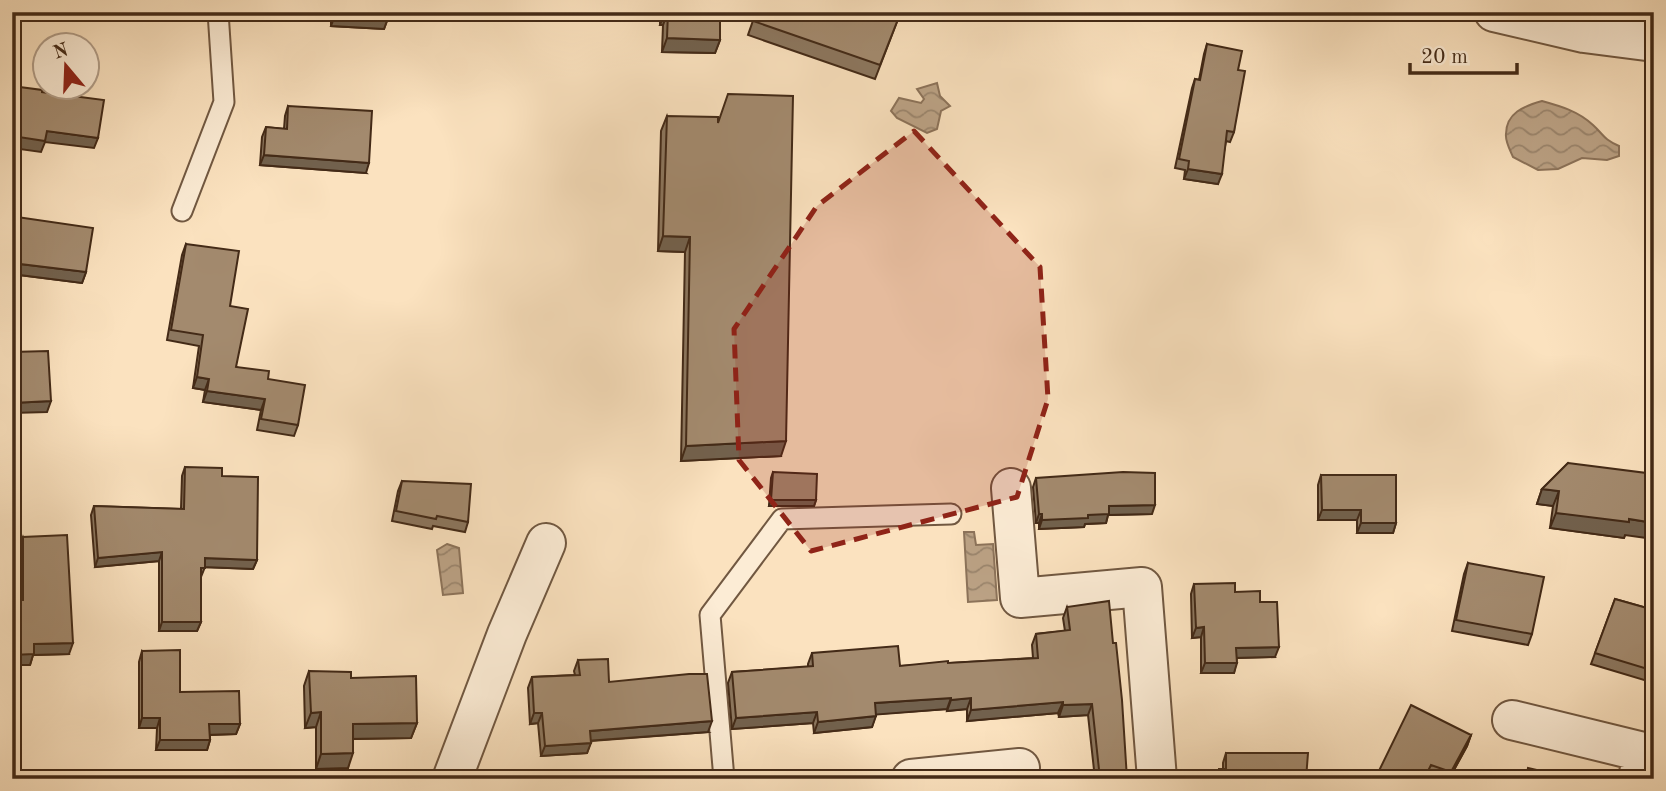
<svg xmlns="http://www.w3.org/2000/svg" width="1666" height="791" viewBox="0 0 1666 791" font-family="'Old Standard TT',serif">
<style>
.water{fill:url(#water-waves);stroke:#8c735a;stroke-width:2}
.lines{fill:none;stroke-linecap:round;stroke-linejoin:round}
.lane-casing{stroke:#715841;stroke-width:23}
.street-casing{stroke:#715841;stroke-width:42}
.lane{stroke:#fcecd5;stroke-width:19}
.street{stroke:#fcecd5;stroke-width:38}
.wall{fill:#8c775f;stroke:#432a17;stroke-width:2}
.shaded-wall{fill:#72614d;stroke:#432a17;stroke-width:2}
.building{fill:#a38a6e;stroke:#432a17;stroke-width:2}
.marked{fill:#8f2418;fill-opacity:0.2;stroke:#8f2418;stroke-width:5;stroke-dasharray:14 9;stroke-linejoin:round}
</style>
<defs>
<pattern id="water-waves" width="16" height="10" patternUnits="userSpaceOnUse" patternTransform="scale(1.75)"><rect width="16" height="10" fill="#bca386"/><path d="M0 5q4-4 8 0t8 0" fill="none" stroke="#9a856d"/></pattern>
</defs>
<rect width="100%" height="100%" fill="#fbe2bf"/>
<filter id="stains"><feTurbulence type="fractalNoise" baseFrequency=".00286" numOctaves="4"/><feColorMatrix values="0 0 0 0 .2 0 0 0 0 .09 0 0 0 0 .02 0 0 0 .5 -.17"/></filter>
<radialGradient id="worn" r=".72"><stop offset=".6" stop-color="#630" stop-opacity="0"/><stop offset="1" stop-color="#630" stop-opacity=".3"/></radialGradient>
<path class="water" d="M 937,83 L 940,96 L 950,106 L 941,111 L 937,129 L 927,133 L 897,118 L 891,111 L 899,98 L 921,103 L 924,99 L 917,89 Z
M 1542,101 C 1560,106 1578,111 1593,125 C 1604,135 1603,139 1619,146 L 1619,156 L 1607,160 L 1582,158 L 1558,169 L 1538,170 L 1513,157 C 1510,150 1505,141 1506,134 C 1506,113 1524,106 1542,101 Z
M 964,532 L 974,532 L 976,545 L 993,544 L 997,600 L 968,602 Z
M 447,544 L 459,548 L 463,593 L 443,595 L 437,550 Z"/>
<g class="lines">
<g class="lane-casing">
<path id="lane" d="M 182,211 L 224,102 L 218,12
M 724,779 L 710,615 L 782,519 L 951,514"/>
</g>
<g class="street-casing">
<path id="street" d="M 1494,12 L 1584,33 L 1654,42
M 1011,488 L 1020,598 L 1142,587 L 1157,779
M 1512,720 L 1643,752 L 1638,779
M 452,779 L 507,634 L 546,543
M 911,779 L 1020,768"/>
</g>
<use href="#lane" class="lane"/>
<use href="#street" class="street"/>
</g>
<path class="wall" d="M 331,12 L 388,12 L 388,18 L 384,29 L 331,26 Z
M 660,12 L 720,12 L 720,40 L 715,53 L 662,52 L 663,25 L 660,25 Z
M 756,12 L 900,14 L 875,79 L 748,35 Z
M 1207,44 L 1238,70 L 1234,132 L 1230,142 L 1226,141 L 1218,184 L 1184,179 L 1185,170 L 1175,168 L 1192,88 L 1195,79 L 1199,80 L 1204,54 Z
M 288,106 L 366,173 L 260,165 L 262,137 L 266,127 L 284,129 L 285,116 Z
M 667,116 L 781,456 L 681,461 L 685,252 L 658,251 L 661,131 Z
M 17,217 L 86,272 L 82,283 L 12,274 L 12,231 Z
M 186,244 L 230,306 L 236,367 L 268,379 L 298,425 L 294,436 L 257,430 L 261,410 L 203,402 L 205,390 L 193,388 L 199,346 L 167,340 L 182,255 Z
M 1568,463 L 1625,535 L 1624,538 L 1550,528 L 1553,506 L 1537,504 L 1542,489 Z
M 185,467 L 222,476 L 257,560 L 253,569 L 205,567 L 201,577 L 201,622 L 197,631 L 159,631 L 159,561 L 95,567 L 91,515 L 94,506 L 181,509 L 182,476 Z
M 773,472 L 816,500 L 814,506 L 769,506 L 771,478 Z
M 1321,475 L 1396,523 L 1393,533 L 1357,533 L 1357,520 L 1318,520 L 1318,485 Z
M 1036,478 L 1152,514 L 1108,515 L 1106,523 L 1085,524 L 1084,527 L 1039,529 L 1039,523 L 1036,523 L 1033,487 Z
M 402,481 L 468,522 L 465,532 L 433,526 L 432,529 L 392,521 L 398,491 Z
M 23,537 L 69,654 L 33,655 L 30,665 L 19,600 L 19,548 Z
M 1468,563 L 1532,634 L 1528,645 L 1452,631 L 1464,574 Z
M 1194,584 L 1235,592 L 1275,657 L 1237,658 L 1234,673 L 1201,673 L 1201,637 L 1192,638 L 1191,594 Z
M 1615,599 L 1654,610 L 1654,683 L 1591,664 Z
M 1067,607 L 1127,779 L 1095,779 L 1088,715 L 1059,717 L 1058,713 L 967,721 L 967,709 L 947,711 L 947,709 L 876,714 L 872,727 L 814,733 L 813,723 L 732,729 L 728,683 L 732,672 L 808,667 L 808,664 L 812,653 L 900,666 L 1033,658 L 1032,645 L 1036,634 L 1065,631 L 1063,618 Z
M 142,651 L 180,692 L 240,724 L 236,734 L 210,735 L 210,740 L 207,750 L 156,750 L 157,728 L 139,728 L 139,662 Z
M 578,660 L 609,682 L 708,732 L 591,741 L 587,753 L 541,756 L 538,723 L 530,724 L 528,688 L 532,677 L 575,675 L 574,671 Z
M 309,671 L 417,723 L 411,738 L 353,739 L 348,768 L 316,769 L 316,727 L 305,728 L 304,686 Z
M 1471,735 L 1467,746 L 1449,779 L 1435,779 L 1427,776 L 1426,779 L 1375,779 Z
M 1226,753 L 1306,779 L 1215,779 L 1219,769 L 1223,769 L 1223,763 Z"/>
<path class="shaded-wall" d="M 665,12 L 668,12 L 663,25 L 660,25 Z
M 335,15 L 388,18 L 384,29 L 331,26 Z
M 667,38 L 720,40 L 715,53 L 662,52 Z
M 47,131 L 98,138 L 94,148 L 45,142 L 41,152 L 12,148 L 12,136 Z
M 264,155 L 369,163 L 366,173 L 260,165 Z
M 1188,169 L 1222,174 L 1218,184 L 1184,179 Z
M 663,236 L 690,237 L 685,252 L 658,251 Z
M 12,263 L 86,272 L 82,283 L 12,274 Z
M 197,377 L 209,379 L 205,390 L 193,388 Z
M 207,391 L 265,399 L 261,410 L 203,402 Z
M 51,401 L 47,412 L 12,413 L 12,403 Z
M 786,441 L 781,456 L 681,461 L 686,446 Z
M 1542,489 L 1559,491 L 1553,506 L 1537,504 Z
M 771,500 L 816,500 L 814,506 L 769,506 Z
M 1155,505 L 1152,514 L 1108,515 L 1106,523 L 1085,524 L 1084,527 L 1039,529 L 1042,520 L 1088,515 L 1109,506 Z
M 1322,510 L 1361,510 L 1357,520 L 1318,520 Z
M 1556,513 L 1629,519 L 1654,523 L 1654,539 L 1625,535 L 1624,538 L 1550,528 Z
M 1039,514 L 1042,514 L 1039,523 L 1036,523 Z
M 1361,523 L 1396,523 L 1393,533 L 1357,533 Z
M 162,552 L 159,561 L 95,567 L 98,558 Z
M 205,558 L 257,560 L 253,569 L 202,567 Z
M 162,622 L 201,622 L 197,631 L 159,631 Z
M 1204,627 L 1201,637 L 1192,638 L 1196,628 Z
M 73,643 L 69,654 L 33,655 L 30,665 L 12,665 L 12,655 L 34,644 Z
M 1279,647 L 1275,657 L 1233,658 L 1236,648 Z
M 1205,663 L 1237,663 L 1234,673 L 1201,673 Z
M 951,698 L 947,709 L 871,715 L 875,703 Z
M 971,698 L 967,709 L 947,711 L 951,700 Z
M 1063,702 L 1058,713 L 967,721 L 971,710 Z
M 1092,704 L 1088,715 L 1059,717 L 1063,705 Z
M 321,712 L 316,727 L 305,728 L 311,713 Z
M 817,712 L 813,723 L 732,729 L 736,718 Z
M 534,713 L 542,713 L 538,723 L 530,724 Z
M 876,716 L 872,727 L 814,733 L 818,722 Z
M 142,718 L 160,718 L 157,728 L 139,728 Z
M 712,721 L 708,732 L 586,741 L 590,731 Z
M 417,723 L 411,738 L 347,739 L 353,724 Z
M 209,724 L 240,724 L 236,734 L 205,735 Z
M 1471,735 L 1467,746 L 1449,779 L 1451,772 Z
M 160,740 L 210,740 L 207,750 L 156,750 Z
M 591,743 L 587,753 L 541,756 L 545,746 Z
M 353,753 L 348,768 L 316,769 L 321,754 Z"/>
<path class="building" d="M 335,12 L 388,12 L 388,18 L 335,15 Z
M 668,12 L 720,12 L 720,40 L 667,38 Z
M 756,12 L 895,12 L 900,14 L 880,65 L 753,21 Z
M 1207,44 L 1242,51 L 1238,70 L 1245,71 L 1234,132 L 1227,131 L 1222,174 L 1188,169 L 1189,161 L 1179,159 L 1195,79 L 1200,80 Z
M 12,86 L 42,90 L 42,92 L 104,100 L 98,138 L 47,131 L 45,141 L 12,136 Z
M 728,94 L 793,96 L 786,441 L 686,446 L 690,237 L 663,236 L 667,116 L 718,117 L 718,123 Z
M 288,106 L 372,111 L 369,163 L 264,155 L 266,127 L 287,129 Z
M 17,217 L 93,228 L 86,272 L 12,263 L 12,242 Z
M 186,244 L 239,251 L 230,306 L 248,309 L 236,367 L 269,371 L 268,379 L 305,385 L 298,425 L 261,419 L 265,399 L 207,391 L 209,379 L 197,377 L 203,335 L 171,330 Z
M 48,351 L 51,401 L 12,403 L 12,352 Z
M 1568,463 L 1654,474 L 1654,523 L 1629,519 L 1629,522 L 1556,513 L 1559,491 L 1542,489 Z
M 185,467 L 222,468 L 222,476 L 258,477 L 257,560 L 205,558 L 205,568 L 201,568 L 201,622 L 162,622 L 162,552 L 98,558 L 94,506 L 184,509 Z
M 773,472 L 817,474 L 816,500 L 771,500 Z
M 1123,472 L 1155,473 L 1155,505 L 1109,506 L 1109,514 L 1088,515 L 1088,518 L 1042,520 L 1042,514 L 1039,514 L 1036,478 Z
M 1321,475 L 1396,475 L 1396,523 L 1361,523 L 1361,510 L 1322,510 Z
M 402,481 L 471,484 L 468,522 L 437,516 L 436,519 L 396,511 Z
M 67,535 L 73,643 L 34,644 L 34,654 L 12,655 L 12,600 L 23,600 L 23,537 Z
M 1468,563 L 1544,577 L 1532,634 L 1456,620 Z
M 1235,583 L 1235,592 L 1260,591 L 1260,602 L 1277,602 L 1279,647 L 1236,648 L 1237,663 L 1205,663 L 1204,627 L 1196,628 L 1194,584 Z
M 1615,599 L 1654,610 L 1654,671 L 1595,653 Z
M 1109,601 L 1113,643 L 1116,643 L 1122,700 L 1127,779 L 1100,779 L 1092,704 L 1063,705 L 1063,702 L 971,710 L 971,698 L 951,700 L 951,698 L 875,703 L 876,716 L 818,722 L 817,712 L 736,718 L 732,672 L 813,666 L 812,653 L 898,646 L 900,666 L 948,661 L 948,663 L 1038,658 L 1036,634 L 1070,630 L 1067,607 Z
M 180,650 L 180,692 L 239,691 L 240,724 L 209,724 L 210,740 L 160,740 L 160,718 L 142,718 L 142,651 Z
M 608,659 L 609,682 L 689,674 L 707,674 L 712,721 L 590,731 L 591,743 L 545,746 L 542,713 L 534,713 L 532,677 L 580,675 L 578,660 Z
M 309,671 L 351,672 L 351,678 L 416,676 L 417,723 L 353,724 L 353,753 L 321,754 L 321,712 L 311,713 Z
M 1411,705 L 1471,735 L 1451,772 L 1431,765 L 1424,779 L 1375,779 Z
M 1226,753 L 1308,753 L 1306,779 L 1219,779 L 1219,769 L 1226,769 Z
M 1528,768 L 1576,779 L 1526,779 Z"/>
<path class="marked" d="M 914,131 L 1040,267 L 1048,399 L 1017,497 L 811,551 L 739,460 L 734,329 L 817,206 Z"/>
<rect width="1666" height="791" fill="none" stroke="#fbe2bf" stroke-width="42"/>
<rect x="14" y="14" width="1638" height="763" fill="none" stroke="#432a17" stroke-width="3.5"/>
<rect x="21" y="21" width="1624" height="749" fill="none" stroke="#432a17" stroke-width="2"/>
<g transform="translate(66 66) rotate(341)"><circle r="33" fill="#fcecd5" stroke="#b29e89" stroke-width="2"/>
<path d="M0-5L12 26L0 18L-12 26Z" fill="#8f2418"/>
<text y="-10" font-size="19" font-weight="bold" text-anchor="middle" fill="#432a17">N</text>
</g>
<path d="M1410 63v10h107v-10" fill="none" stroke="#432a17" stroke-width="3.5"/>
<text x="1421" y="63" font-size="21" fill="#432a17" stroke="#fcecd5" stroke-width="5" paint-order="stroke">20 m</text>
<rect width="100%" height="100%" filter="url(#stains)"/>
<rect width="100%" height="100%" fill="url(#worn)"/>
</svg>
